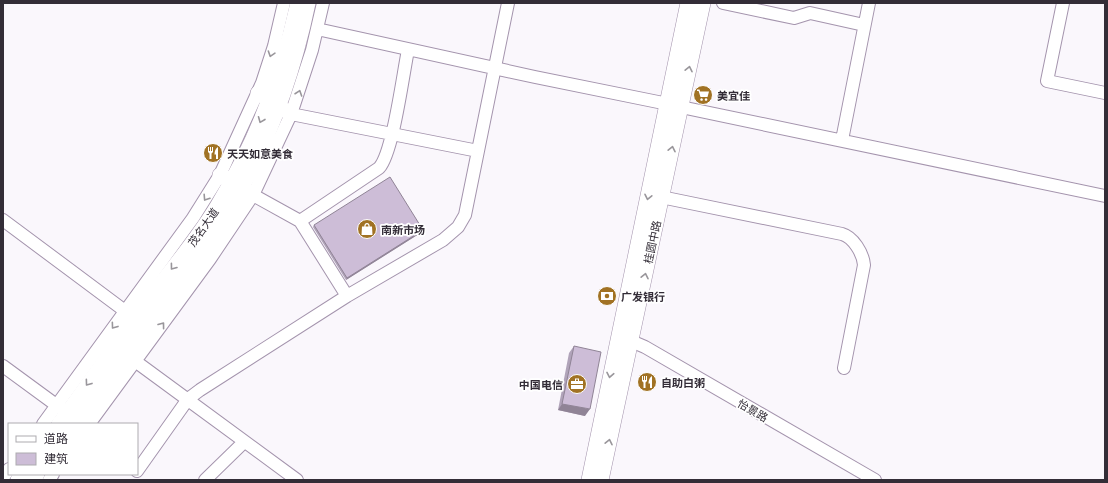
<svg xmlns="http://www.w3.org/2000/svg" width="1108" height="483" viewBox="0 0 1108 483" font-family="Manrope,'Noto Sans SC',sans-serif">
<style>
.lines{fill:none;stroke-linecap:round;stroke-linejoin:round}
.minor-casing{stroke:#a494ad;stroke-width:14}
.major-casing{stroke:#a494ad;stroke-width:16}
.minor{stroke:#fff;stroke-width:12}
.major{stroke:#fff;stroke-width:15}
.wall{fill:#b0a3b9}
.shaded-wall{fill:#908496}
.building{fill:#cdbdd7;stroke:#908496}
.oneway{stroke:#99969b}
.labels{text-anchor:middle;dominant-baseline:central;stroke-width:3.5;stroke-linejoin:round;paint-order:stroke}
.poi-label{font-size:11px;font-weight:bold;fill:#332d37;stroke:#fff;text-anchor:start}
.street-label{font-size:11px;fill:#332d37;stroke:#fff}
</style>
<rect width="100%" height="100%" fill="#faf7fc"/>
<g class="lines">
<g class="minor-casing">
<path id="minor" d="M 723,3 L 794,18 L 810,13 L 864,25
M 1063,3 L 1047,81 L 1105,93
M 317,29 L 535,77 L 668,104
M 681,107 L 1105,196
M 291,114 L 478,151
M 842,140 L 869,3
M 253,195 L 300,221 L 347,296
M 661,197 L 842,234 C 853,237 863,253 864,265 L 844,368
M 3,220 L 125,311
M 300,221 L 379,168 C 393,153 403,74 408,50
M 631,341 L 645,347 L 875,480
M 135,361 L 297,480
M 3,366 L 63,410
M 43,424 L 193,218 L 220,175 L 262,83 L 274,46 L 284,3
M 89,424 L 210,259 L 253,195 L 291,114 L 312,50 L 323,3
M 137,471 L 188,399 L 200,390 L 347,296 L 443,240 L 458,227 L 465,215 L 508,3
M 3,478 L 9,469
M 49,480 L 53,474
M 205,480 L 244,442"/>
</g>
<g class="major-casing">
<path id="major" d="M 258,93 L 291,114
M 220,175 L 253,195
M 59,424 C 91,381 121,337 153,294 C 175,265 199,237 218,205 C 256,142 282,75 298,3
M 74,424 C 124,351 184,284 230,208 C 268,145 293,75 308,3
M 18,480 L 22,474
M 33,480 L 37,474
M 589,480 L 688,3
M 601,480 L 703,3"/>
</g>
<use href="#minor" class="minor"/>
<use href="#major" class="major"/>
</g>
<path class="wall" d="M 314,225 L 423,230 L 422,232 L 346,280 L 313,227 Z
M 574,346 L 585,416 L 558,410 L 569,353 Z"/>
<path class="shaded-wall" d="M 423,230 L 422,232 L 346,280 L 347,278 Z
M 562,404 L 590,409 L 585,416 L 558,410 Z"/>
<path class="building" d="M 390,177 L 423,230 L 347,278 L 314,225 Z
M 574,346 L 601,352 L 590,409 L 562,404 Z"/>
<defs><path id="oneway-chevron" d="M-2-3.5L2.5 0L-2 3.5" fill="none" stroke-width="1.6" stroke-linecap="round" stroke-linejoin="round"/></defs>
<g class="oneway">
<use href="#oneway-chevron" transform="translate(271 54) rotate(108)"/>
<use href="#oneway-chevron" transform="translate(689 69) rotate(-78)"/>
<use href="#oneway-chevron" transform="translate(299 93) rotate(-71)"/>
<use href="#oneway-chevron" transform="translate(261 120) rotate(112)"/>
<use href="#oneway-chevron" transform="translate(672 149) rotate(-78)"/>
<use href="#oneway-chevron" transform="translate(648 197) rotate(102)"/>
<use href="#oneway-chevron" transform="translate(206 198) rotate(123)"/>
<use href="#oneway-chevron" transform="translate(173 267) rotate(127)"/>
<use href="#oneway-chevron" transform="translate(645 276) rotate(-78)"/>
<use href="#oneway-chevron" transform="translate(162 325) rotate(-53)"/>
<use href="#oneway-chevron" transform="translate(114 326) rotate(126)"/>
<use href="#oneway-chevron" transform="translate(610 375) rotate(101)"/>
<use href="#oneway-chevron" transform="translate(88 383) rotate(126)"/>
<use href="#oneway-chevron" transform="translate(609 442) rotate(-78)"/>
</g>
<defs>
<g id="supermarket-disc" transform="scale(1)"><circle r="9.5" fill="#a17224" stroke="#fff"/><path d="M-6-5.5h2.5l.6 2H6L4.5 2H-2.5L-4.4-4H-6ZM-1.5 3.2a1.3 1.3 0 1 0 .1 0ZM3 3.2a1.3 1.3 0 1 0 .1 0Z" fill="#fff"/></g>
<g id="restaurant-disc" transform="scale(1)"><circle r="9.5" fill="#a17224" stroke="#fff"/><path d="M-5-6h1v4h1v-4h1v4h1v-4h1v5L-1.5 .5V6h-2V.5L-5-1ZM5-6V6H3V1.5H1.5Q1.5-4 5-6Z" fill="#fff"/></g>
<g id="shop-disc" transform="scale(1)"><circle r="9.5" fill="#a17224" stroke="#fff"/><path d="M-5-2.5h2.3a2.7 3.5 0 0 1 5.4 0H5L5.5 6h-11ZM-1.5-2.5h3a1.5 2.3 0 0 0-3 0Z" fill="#fff"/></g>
<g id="bank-disc" transform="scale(1)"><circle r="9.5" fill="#a17224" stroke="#fff"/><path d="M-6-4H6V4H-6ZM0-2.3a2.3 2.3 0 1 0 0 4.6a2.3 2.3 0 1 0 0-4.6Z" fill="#fff"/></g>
<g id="office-disc" transform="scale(1)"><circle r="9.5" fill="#a17224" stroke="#fff"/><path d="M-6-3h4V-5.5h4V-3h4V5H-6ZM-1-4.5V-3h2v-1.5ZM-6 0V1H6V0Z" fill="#fff"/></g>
</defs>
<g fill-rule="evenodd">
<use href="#supermarket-disc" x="703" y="95"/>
<use href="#restaurant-disc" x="213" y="153"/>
<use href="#shop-disc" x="367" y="229"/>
<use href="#bank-disc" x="607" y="296"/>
<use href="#restaurant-disc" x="647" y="382"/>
<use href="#office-disc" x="577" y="384"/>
</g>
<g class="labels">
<g class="poi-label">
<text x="717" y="95">美宜佳</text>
<text x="227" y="153">天天如意美食</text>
<text x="381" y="229">南新市场</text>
<text x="621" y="296">广发银行</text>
<text x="661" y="382">自助白粥</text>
<text x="563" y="384" text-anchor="end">中国电信</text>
</g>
<g class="street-label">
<text transform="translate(203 227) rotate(-55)">茂名大道</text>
<text transform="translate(652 242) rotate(-78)">桂圆中路</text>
<text transform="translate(753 410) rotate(30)">怡景路</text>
</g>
</g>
<rect width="1108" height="483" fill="none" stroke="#332d37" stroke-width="8"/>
<rect x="8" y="423" width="130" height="52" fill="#ffffff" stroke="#adabaf"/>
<rect x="16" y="436" width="20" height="6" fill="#ffffff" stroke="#adabaf"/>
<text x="44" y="443" font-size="12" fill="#332d37">道路</text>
<rect x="16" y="453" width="20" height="12" fill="#cdbdd7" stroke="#adabaf"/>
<text x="44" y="463" font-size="12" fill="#332d37">建筑</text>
</svg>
